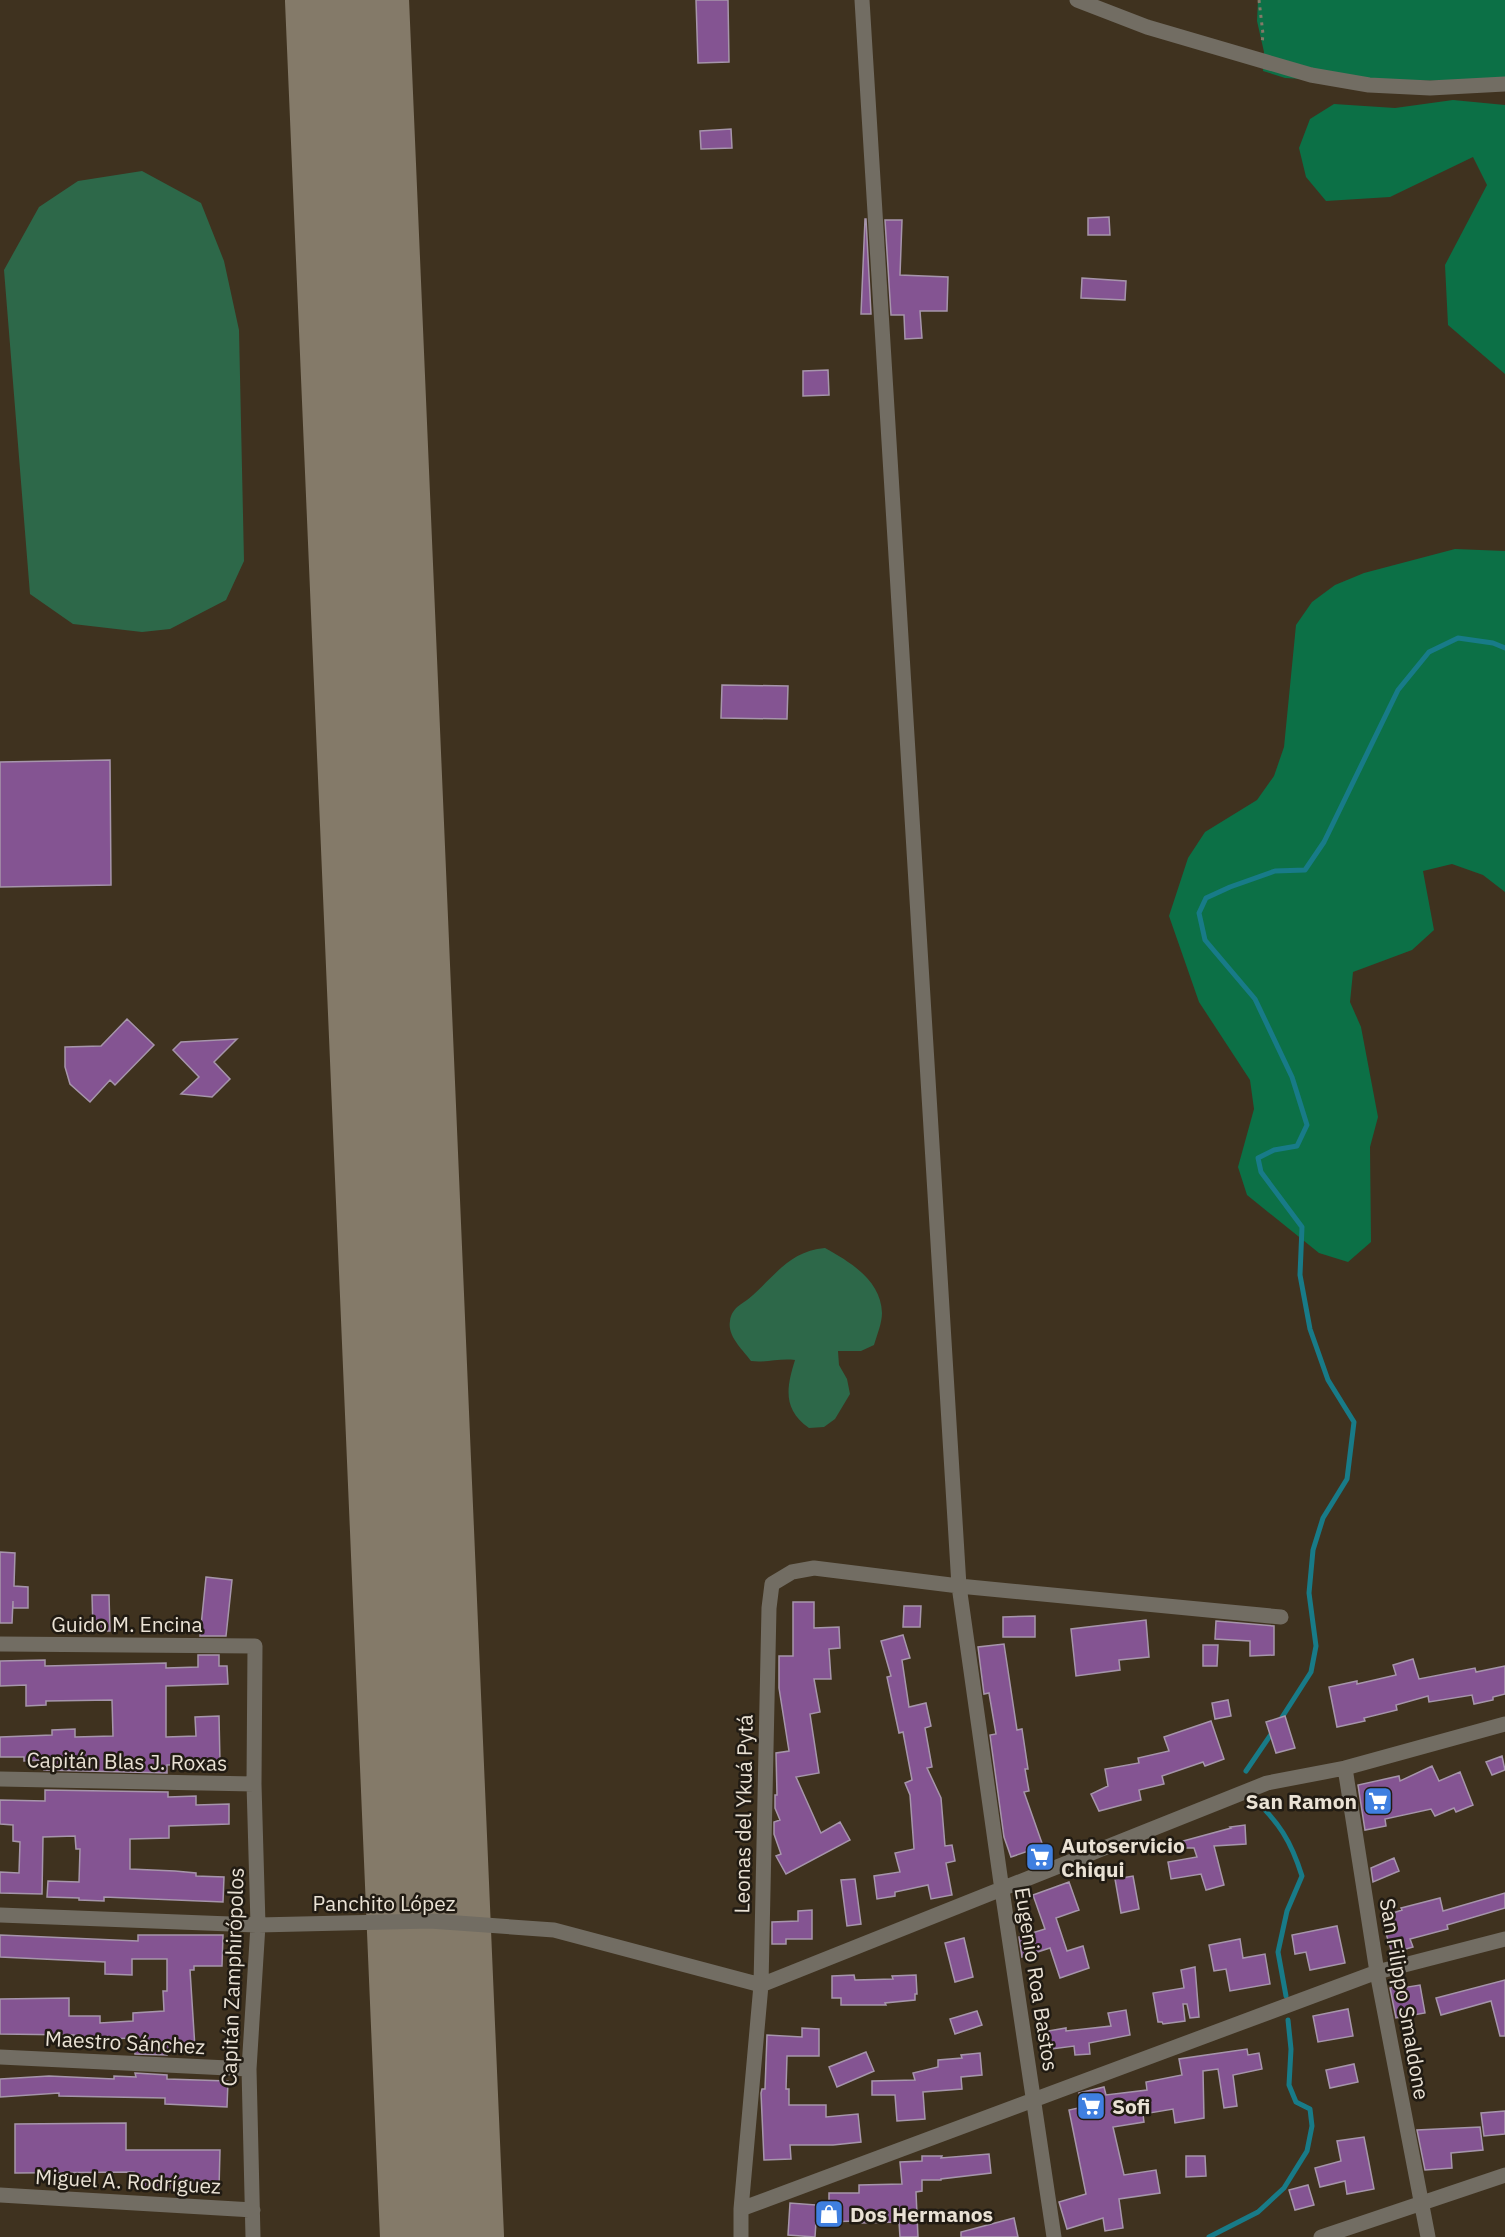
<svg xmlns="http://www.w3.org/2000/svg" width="1505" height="2237" viewBox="0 0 1505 2237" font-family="'IBM Plex Sans',sans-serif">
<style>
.green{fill:#2d6849}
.forest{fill:#0c7046}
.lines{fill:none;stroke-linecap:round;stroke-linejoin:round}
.stream{stroke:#187b88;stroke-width:5}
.runway{stroke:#847a69;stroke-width:124}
.building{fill:#845492;stroke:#a695ab;stroke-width:1.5}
.path{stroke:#847968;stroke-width:3;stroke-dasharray:3 4.5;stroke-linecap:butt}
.minor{stroke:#726d63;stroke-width:15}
.labels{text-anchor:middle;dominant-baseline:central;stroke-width:5;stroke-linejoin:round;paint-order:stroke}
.street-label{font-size:21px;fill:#eae2d5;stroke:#211b13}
.poi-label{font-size:21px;font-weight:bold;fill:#eae2d5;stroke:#211b13;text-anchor:start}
</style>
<rect width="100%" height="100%" fill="#3f321f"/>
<path class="green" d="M 142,171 L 201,203 L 224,261 L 239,330 L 244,561 L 226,600 L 170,629 L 142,632 L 73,624 L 30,594 L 4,270 L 39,207 L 78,181 Z
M 825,1248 C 850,1262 881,1280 882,1313 C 882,1323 877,1335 874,1345 L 861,1351 L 838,1351 L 839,1365 L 847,1379 L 850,1394 L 835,1419 L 824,1427 L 809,1428 C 783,1409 786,1389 795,1360 C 779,1358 766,1363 751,1361 C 743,1350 727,1336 730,1321 C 732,1306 744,1304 753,1295 C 777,1273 791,1251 825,1248 Z"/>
<path class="forest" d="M 1258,0 L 1505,0 L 1505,81 L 1321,80 L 1285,78 L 1263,71 L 1264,52 L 1257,21 Z
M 1453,100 L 1505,105 L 1505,374 L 1448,325 L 1445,265 L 1487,185 L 1473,157 L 1390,197 L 1326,201 L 1306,177 L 1299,148 L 1310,119 L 1334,104 L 1395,108 Z
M 1455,549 L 1505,551 L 1505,892 L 1483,875 L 1452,864 L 1423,871 L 1434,930 L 1412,950 L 1353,972 L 1350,1002 L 1361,1027 L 1378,1117 L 1370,1147 L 1371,1242 L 1348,1262 L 1319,1253 L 1247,1195 L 1238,1167 L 1254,1109 L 1250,1080 L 1199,1002 L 1169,916 L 1188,858 L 1205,832 L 1257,800 L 1274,776 L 1284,747 L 1296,625 L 1312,602 L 1335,585 L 1364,573 Z"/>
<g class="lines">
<path class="stream" d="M 1279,1722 L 1311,1672 L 1316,1646 L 1309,1593 L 1313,1550 L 1323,1518 L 1347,1479 L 1354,1422 L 1328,1380 L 1310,1329 L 1300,1275 L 1302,1227 L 1261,1172 L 1258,1158 L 1274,1150 L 1297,1146 L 1307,1125 L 1292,1077 L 1255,999 L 1205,940 L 1199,913 L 1206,898 L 1230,887 L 1275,871 L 1305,870 L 1324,842 L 1398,690 L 1429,652 L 1458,638 L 1493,643 L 1505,648
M 1246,1771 L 1274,1730
M 1252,1797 C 1279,1822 1291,1841 1302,1876 L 1287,1911 L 1278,1952 L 1286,1996
M 1209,2237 L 1258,2212 L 1284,2188 L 1307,2151 L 1312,2126 L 1310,2109 L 1296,2102 L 1289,2085 L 1291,2049 L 1288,2020"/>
<path class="runway" d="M 347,0 L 442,2237"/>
</g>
<path class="building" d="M 696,0 L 728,0 L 729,62 L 698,63 Z
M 731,129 L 732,148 L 701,149 L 700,131 Z
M 1109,217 L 1110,235 L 1088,235 L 1088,218 Z
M 865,219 L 866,219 L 871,314 L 861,314 Z
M 885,220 L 902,220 L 900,275 L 948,277 L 947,311 L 920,311 L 922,338 L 905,339 L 904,315 L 891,315 Z
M 1082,278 L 1126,281 L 1125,300 L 1081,298 Z
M 828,370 L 829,395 L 803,396 L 803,371 Z
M 722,685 L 788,686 L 787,719 L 721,718 Z
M 110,760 L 111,885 L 0,887 L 0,762 Z
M 127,1019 L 154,1045 L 115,1085 L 110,1080 L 90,1102 L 70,1084 L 65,1067 L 65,1047 L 101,1046 Z
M 237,1039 L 214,1062 L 230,1079 L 212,1097 L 181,1094 L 199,1077 L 173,1050 L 181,1042 Z
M 0,1552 L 15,1553 L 14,1586 L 28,1587 L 28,1608 L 13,1608 L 13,1601 L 12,1623 L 0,1623 Z
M 206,1577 L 232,1580 L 226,1636 L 200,1636 Z
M 92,1595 L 109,1595 L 110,1631 L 93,1631 Z
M 793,1602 L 814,1602 L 814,1628 L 839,1627 L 840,1648 L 829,1649 L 831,1679 L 814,1679 L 820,1712 L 810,1714 L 819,1773 L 796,1777 L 821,1833 L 840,1822 L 850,1840 L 786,1874 L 776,1856 L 781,1854 L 774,1834 L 774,1822 L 780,1820 L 775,1808 L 775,1795 L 777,1795 L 776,1753 L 789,1751 L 779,1688 L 779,1656 L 793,1656 Z
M 904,1606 L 921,1606 L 920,1627 L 903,1627 Z
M 1035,1616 L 1035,1637 L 1003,1637 L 1003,1617 Z
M 1146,1620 L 1149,1657 L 1119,1660 L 1120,1670 L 1076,1676 L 1071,1629 Z
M 1216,1621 L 1274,1626 L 1274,1655 L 1250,1656 L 1250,1641 L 1215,1639 Z
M 903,1635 L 910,1658 L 902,1660 L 909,1707 L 926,1703 L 931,1726 L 925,1728 L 932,1767 L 927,1768 L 941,1798 L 945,1846 L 952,1845 L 955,1861 L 946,1863 L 952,1895 L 931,1899 L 928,1885 L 895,1892 L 895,1896 L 877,1899 L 874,1876 L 900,1872 L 895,1853 L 914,1849 L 910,1795 L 905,1783 L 912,1780 L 903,1732 L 899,1733 L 887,1677 L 891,1676 L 881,1641 Z
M 1004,1644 L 1017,1730 L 1022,1729 L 1028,1769 L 1025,1769 L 1029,1791 L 1024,1792 L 1043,1846 L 1011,1857 L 1004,1837 L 990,1735 L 996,1734 L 989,1693 L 984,1694 L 978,1647 Z
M 1203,1645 L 1218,1645 L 1217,1666 L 1203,1666 Z
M 198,1655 L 219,1655 L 219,1666 L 227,1666 L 228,1684 L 166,1686 L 166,1737 L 196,1736 L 195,1717 L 219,1716 L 220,1763 L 167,1765 L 167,1773 L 44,1770 L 44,1760 L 24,1761 L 24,1757 L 0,1757 L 0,1737 L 52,1735 L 52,1730 L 75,1729 L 75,1737 L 113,1736 L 112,1700 L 46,1701 L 46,1705 L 26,1706 L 26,1685 L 0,1686 L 0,1661 L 45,1660 L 45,1666 L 166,1663 L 166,1668 L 198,1667 Z
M 1413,1659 L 1419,1679 L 1475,1668 L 1476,1672 L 1505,1666 L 1505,1694 L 1493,1697 L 1493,1700 L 1474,1704 L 1472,1695 L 1429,1702 L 1428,1696 L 1396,1705 L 1397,1710 L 1364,1718 L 1365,1721 L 1337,1727 L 1329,1687 L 1357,1681 L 1357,1684 L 1396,1675 L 1393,1665 Z
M 1228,1700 L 1231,1716 L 1215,1719 L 1212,1703 Z
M 1285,1716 L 1295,1748 L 1276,1753 L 1266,1722 Z
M 1211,1721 L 1224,1759 L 1205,1766 L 1203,1762 L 1162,1776 L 1164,1784 L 1139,1790 L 1141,1800 L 1099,1811 L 1091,1794 L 1108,1786 L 1105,1769 L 1139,1763 L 1138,1758 L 1169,1751 L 1164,1737 Z
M 1502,1756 L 1505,1770 L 1492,1775 L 1486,1762 Z
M 1432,1766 L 1439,1781 L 1460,1772 L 1473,1805 L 1456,1812 L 1454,1808 L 1435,1816 L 1431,1809 L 1385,1819 L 1386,1826 L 1365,1830 L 1358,1785 L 1399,1776 L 1400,1781 Z
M 45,1790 L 168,1792 L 168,1797 L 196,1796 L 196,1805 L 229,1804 L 229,1824 L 169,1826 L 169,1838 L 130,1839 L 130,1869 L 175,1871 L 196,1873 L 196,1876 L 224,1877 L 223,1902 L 104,1897 L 104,1901 L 79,1900 L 79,1898 L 47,1897 L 48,1881 L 79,1882 L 80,1849 L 76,1849 L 75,1836 L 43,1837 L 42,1894 L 0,1893 L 0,1872 L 19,1873 L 20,1842 L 13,1841 L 13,1825 L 0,1824 L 0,1800 L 45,1801 Z
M 1245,1825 L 1246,1844 L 1214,1846 L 1224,1885 L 1206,1890 L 1201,1874 L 1171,1879 L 1168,1862 L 1197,1857 L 1194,1848 L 1185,1848 L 1183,1841 L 1231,1828 L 1230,1827 Z
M 1394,1858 L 1399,1871 L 1373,1882 L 1371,1868 Z
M 1133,1876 L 1139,1909 L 1121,1913 L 1115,1879 Z
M 855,1879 L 861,1924 L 847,1926 L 841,1880 Z
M 1069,1882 L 1079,1910 L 1056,1918 L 1067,1951 L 1083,1946 L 1089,1968 L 1060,1978 L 1050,1948 L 1022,1957 L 1019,1937 L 1045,1929 L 1033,1895 Z
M 1505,1893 L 1505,1908 L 1447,1925 L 1448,1929 L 1410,1939 L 1413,1947 L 1392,1953 L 1381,1917 L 1402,1910 L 1401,1908 L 1440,1898 L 1443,1911 Z
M 812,1910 L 812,1939 L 786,1939 L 786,1944 L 772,1944 L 772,1922 L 798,1921 L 798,1911 Z
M 1337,1926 L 1345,1963 L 1310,1970 L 1306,1952 L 1295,1954 L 1292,1935 Z
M 0,1935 L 138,1941 L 138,1935 L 223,1935 L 222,1966 L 194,1966 L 194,1970 L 190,1970 L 195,2048 L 167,2050 L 167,2055 L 135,2054 L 134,2038 L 74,2040 L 74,2035 L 0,2034 L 0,1999 L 69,1998 L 69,2016 L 100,2016 L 100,2023 L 133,2021 L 133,2013 L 164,2011 L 163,1991 L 167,1991 L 167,1959 L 132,1959 L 132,1975 L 105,1974 L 105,1962 L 0,1957 Z
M 964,1938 L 973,1977 L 955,1982 L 945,1943 Z
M 1240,1939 L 1243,1958 L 1265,1954 L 1270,1984 L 1230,1991 L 1226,1969 L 1214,1971 L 1209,1945 Z
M 1195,1967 L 1199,2017 L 1190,2018 L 1187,2004 L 1183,2004 L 1185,2021 L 1163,2024 L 1162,2022 L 1158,2022 L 1153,1993 L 1184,1988 L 1181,1970 Z
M 854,1975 L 855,1980 L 893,1979 L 892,1976 L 916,1975 L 917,1994 L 915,1994 L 915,2000 L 885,2003 L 886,2005 L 841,2005 L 841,1998 L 832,1998 L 832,1976 Z
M 1505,1980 L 1505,2036 L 1500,2036 L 1491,2001 L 1441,2015 L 1436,1998 Z
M 1401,1985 L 1402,1988 L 1420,1985 L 1425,2013 L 1396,2018 L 1390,1988 Z
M 1348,2009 L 1353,2036 L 1318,2042 L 1313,2016 Z
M 1126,2010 L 1130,2035 L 1089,2043 L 1090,2054 L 1075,2055 L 1074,2046 L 1044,2050 L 1042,2032 L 1066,2028 L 1066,2031 L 1111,2026 L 1108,2013 Z
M 977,2011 L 982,2025 L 955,2034 L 950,2019 Z
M 802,2028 L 819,2029 L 819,2056 L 787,2056 L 786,2089 L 789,2089 L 789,2105 L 826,2105 L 826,2117 L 858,2114 L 861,2142 L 833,2145 L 790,2145 L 791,2159 L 764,2160 L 761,2093 L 762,2089 L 765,2089 L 767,2035 L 802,2037 Z
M 1247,2049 L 1248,2055 L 1259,2053 L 1262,2069 L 1233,2075 L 1237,2106 L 1224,2108 L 1218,2069 L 1203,2071 L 1204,2118 L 1175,2123 L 1173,2109 L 1143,2114 L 1144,2122 L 1113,2127 L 1124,2175 L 1156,2170 L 1160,2193 L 1119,2199 L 1123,2228 L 1105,2231 L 1103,2218 L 1067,2229 L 1059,2202 L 1086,2194 L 1069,2110 L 1083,2107 L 1079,2093 L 1104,2087 L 1106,2095 L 1147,2090 L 1146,2082 L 1182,2075 L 1179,2059 Z
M 866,2052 L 874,2071 L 837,2087 L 829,2067 Z
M 980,2053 L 982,2075 L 961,2077 L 962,2089 L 923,2092 L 925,2119 L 897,2121 L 895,2095 L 872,2095 L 872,2081 L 915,2080 L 913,2073 L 938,2067 L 938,2060 L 962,2058 L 961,2055 Z
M 1354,2064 L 1358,2082 L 1330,2088 L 1326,2070 Z
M 135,2073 L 167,2075 L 167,2079 L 228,2081 L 227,2107 L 165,2104 L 165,2098 L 59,2096 L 59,2093 L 0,2097 L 0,2079 L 49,2076 L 114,2079 L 114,2076 L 136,2077 Z
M 1505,2111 L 1505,2134 L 1484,2136 L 1481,2113 Z
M 126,2123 L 126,2150 L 220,2150 L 219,2189 L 134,2187 L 134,2172 L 15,2173 L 15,2124 Z
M 1480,2127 L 1483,2150 L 1451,2153 L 1452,2168 L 1425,2170 L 1417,2130 Z
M 1364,2137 L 1374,2189 L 1347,2194 L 1345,2181 L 1320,2187 L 1315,2168 L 1341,2161 L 1337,2141 Z
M 989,2154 L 991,2173 L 941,2179 L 941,2180 L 922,2180 L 922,2191 L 916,2192 L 918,2237 L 900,2237 L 899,2222 L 860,2223 L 860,2221 L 816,2222 L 815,2237 L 788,2235 L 790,2203 L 829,2206 L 829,2193 L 859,2193 L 859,2185 L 902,2184 L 900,2162 L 922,2161 L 922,2156 L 942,2156 L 941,2158 Z
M 1186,2156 L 1205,2156 L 1206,2176 L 1186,2177 Z
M 1308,2185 L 1314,2205 L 1295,2210 L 1289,2190 Z
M 1014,2218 L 1018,2237 L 961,2237 L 961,2232 Z"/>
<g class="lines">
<path class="path" d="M 1259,0 L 1263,34 L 1262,44"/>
<path class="minor" d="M 862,0 L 959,1586 L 1002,1890 L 1054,2237
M 1077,0 L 1147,27 L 1311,75 L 1369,85 L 1430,88 L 1505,84
M 0,1644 L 255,1646 L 254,1784 L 258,1925 L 249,2069 L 253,2237
M 1345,1768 L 1377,1972 L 1428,2237
M 0,1779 L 254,1784
M 0,1915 L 258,1925 L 430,1921 L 554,1930 L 761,1985 L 1267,1783 L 1345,1768 L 1505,1724
M 0,2057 L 249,2069
M 0,2195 L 253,2210
M 741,2209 L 1377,1972 L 1505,1939
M 741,2237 L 741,2209 L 761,1985 L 769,1608 L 772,1584 L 792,1572 L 814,1568 L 959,1586 L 1281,1617
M 1321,2237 L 1505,2175"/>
</g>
<defs>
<g id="supermarket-square" transform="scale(1.5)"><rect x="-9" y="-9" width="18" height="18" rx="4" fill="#3f7fe0" stroke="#211b13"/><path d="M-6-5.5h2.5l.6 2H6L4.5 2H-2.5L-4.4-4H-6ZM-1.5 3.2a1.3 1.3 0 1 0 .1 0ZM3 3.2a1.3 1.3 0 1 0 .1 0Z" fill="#fff"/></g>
<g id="shop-square" transform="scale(1.5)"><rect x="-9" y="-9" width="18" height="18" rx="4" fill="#3f7fe0" stroke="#211b13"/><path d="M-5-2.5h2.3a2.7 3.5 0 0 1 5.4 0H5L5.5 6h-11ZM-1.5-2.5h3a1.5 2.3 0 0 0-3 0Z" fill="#fff"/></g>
</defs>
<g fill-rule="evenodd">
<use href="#supermarket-square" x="1378" y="1801"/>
<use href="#supermarket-square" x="1040" y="1857"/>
<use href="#supermarket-square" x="1091" y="2106"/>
<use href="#shop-square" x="829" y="2214"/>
</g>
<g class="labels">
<g class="street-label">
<text x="127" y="1624">Guido M. Encina</text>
<text transform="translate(127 1761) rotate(1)">Capitán Blas J. Roxas</text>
<text transform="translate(743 1814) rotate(-89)">Leonas del Ykuá Pytá</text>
<text x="384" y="1903">Panchito López</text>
<text transform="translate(232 1977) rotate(-88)">Capitán Zamphirópolos</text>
<text transform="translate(1037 1979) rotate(81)">Eugenio Roa Bastos</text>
<text transform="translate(1405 1999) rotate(80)">San Filippo Smaldone</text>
<text transform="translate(125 2042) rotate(3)">Maestro Sánchez</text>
<text transform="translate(128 2181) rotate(3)">Miguel A. Rodríguez</text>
</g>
<g class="poi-label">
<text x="1357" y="1801" text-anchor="end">San Ramon</text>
<text x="1061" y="1845">Autoservicio<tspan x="1061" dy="24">Chiqui</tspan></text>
<text x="1112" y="2106">Sofi</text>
<text x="850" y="2214">Dos Hermanos</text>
</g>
</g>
</svg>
